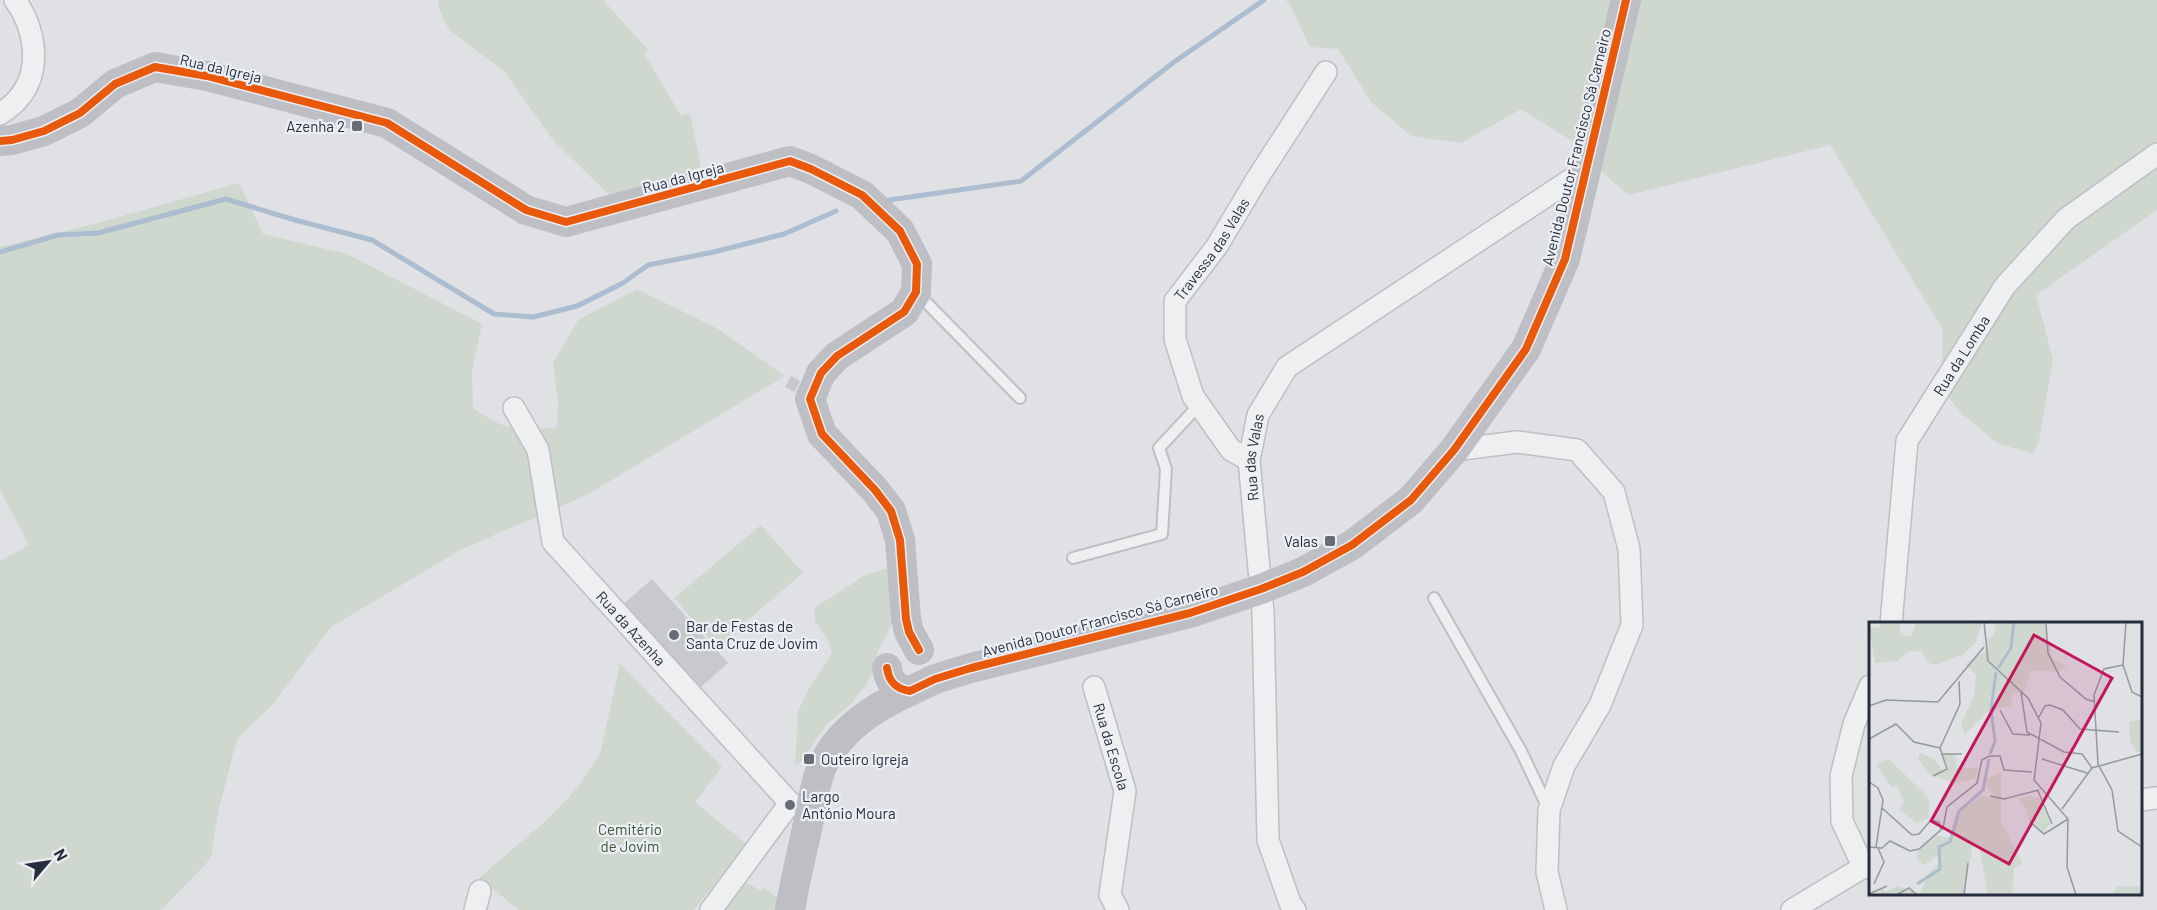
<svg xmlns="http://www.w3.org/2000/svg" width="2157" height="910" viewBox="0 0 2157 910" font-family="Barlow,sans-serif">
<style>
.green{fill:#cfd8cf}
.lines{fill:none;stroke-linecap:round;stroke-linejoin:round}
.stream{stroke:#adbdd0;stroke-width:5}
.building{fill:#c7c9cc}
.lane-casing{stroke:#bdbfc2;stroke-width:14}
.street-casing{stroke:#bdbfc2;stroke-width:24}
.lane{stroke:#eeeff1;stroke-width:10}
.street{stroke:#eeeff1;stroke-width:21}
.secondary{stroke:#bdbfc4;stroke-width:30}
.cycleway-casing{stroke:#eceff4;stroke-width:11}
.cycleway{stroke:#e8590c;stroke-width:8}
.poi-dot{fill:#676d77;stroke:#eceff4;stroke-width:2}
.labels{text-anchor:middle;dominant-baseline:central;stroke-width:4.5;stroke-linejoin:round;paint-order:stroke}
.street-label{font-size:15px;fill:#262e3d;stroke:#eceff4}
.poi-label{font-size:15px;fill:#262e3d;stroke:#eceff4;text-anchor:start}
.park-label{font-size:15px;fill:#3a5834;stroke:#eceff4}
.inset-river{fill:none;stroke:#adbdd0;stroke-width:3}
.inset-road{fill:none;stroke:#9599a1;stroke-width:1.5}
.view{fill:#c2185b;fill-opacity:0.15;stroke:#c2185b;stroke-width:3}
.inset-edge{fill:none;stroke:#262e3d;stroke-width:3}
</style>
<rect width="100%" height="100%" fill="#dfe1e4"/>
<path class="green" d="M 438,0 L 603,0 L 648,50 L 644,53 L 681,116 L 690,113 L 701,167 L 612,198 L 552,139 L 505,72 L 449,30 L 438,7 Z
M 1285,0 L 2157,0 L 2157,210 L 2036,295 L 2053,359 L 2039,440 L 2033,454 L 1997,443 L 1961,413 L 1941,388 L 1943,330 L 1830,145 L 1629,195 L 1606,176 L 1572,141 L 1521,109 L 1461,143 L 1411,136 L 1371,102 L 1338,49 L 1310,47 L 1289,3 Z
M 239,183 L 263,234 L 347,254 L 482,324 L 472,371 L 473,408 C 507,432 517,431 557,427 L 558,401 L 553,363 L 556,358 L 578,320 L 637,289 L 718,329 L 785,376 L 587,495 L 462,549 L 331,627 L 272,705 L 237,739 L 218,813 L 211,856 L 206,864 L 161,910 L 0,910 L 0,561 L 29,545 L 0,490 L 0,247 L 105,221 Z
M 761,525 L 803,573 L 716,647 L 674,598 Z
M 889,568 L 894,619 L 877,654 L 875,667 L 867,684 L 850,705 L 826,725 L 801,762 L 795,765 L 798,711 L 809,688 L 832,653 L 828,640 L 815,622 L 814,608 L 867,574 Z
M 620,664 L 722,767 L 695,802 L 746,844 L 694,910 L 519,910 L 479,878 L 550,817 L 578,787 L 600,754 Z
M 746,882 L 761,891 L 764,888 L 783,901 L 781,910 L 726,910 Z"/>
<g class="lines">
<path class="stream" d="M 889,200 L 1021,181 L 1174,62 L 1264,0
M 0,252 L 58,235 L 98,233 L 226,199 L 295,220 L 372,240 L 494,314 L 533,317 L 577,306 L 623,283 L 648,265 L 714,252 L 784,234 L 836,211"/>
</g>
<path class="building" d="M 791,376 L 800,381 L 795,392 L 785,387 Z
M 652,579 L 728,663 L 700,688 L 689,676 L 686,679 L 620,607 Z"/>
<g class="lines">
<g class="lane-casing">
<path id="lane" d="M 918,294 L 1020,398
M 1073,558 L 1162,534 L 1166,469 L 1159,448 L 1199,405
M 1434,598 L 1521,751 L 1549,810"/>
</g>
<g class="street-casing">
<g id="street">
<path d="M 0,114 C 6,110 13,105 18,99 C 43,70 35,28 15,0"/>
<path id="s1" d="M 514,408 L 538,450 L 553,542 L 790,803 L 811,811"/>
<path d="M 1454,450 L 1517,442 L 1577,450 L 1614,492 L 1629,549 L 1632,625 L 1600,705 L 1564,766 L 1549,810 L 1547,872 L 1556,910"/>
<path id="s2" d="M 1249,460 L 1231,450 L 1193,396 L 1175,339 L 1175,301 L 1217,246 L 1257,179 L 1326,72"/>
<path id="s3" d="M 1891,624 L 1907,441 L 2005,286 L 2066,219 L 2157,154"/>
<path id="s4" d="M 1094,687 L 1125,791 L 1110,895 L 1118,910"/>
<path d="M 2140,800 L 2157,798"/>
<path d="M 1864,868 L 1842,821 L 1841,776 L 1854,724 L 1870,686"/>
<path d="M 475,910 L 480,891"/>
<path d="M 711,910 L 790,803"/>
<path id="s5" d="M 1295,910 L 1290,903 L 1268,840 L 1263,612 L 1249,460 L 1258,415 L 1287,367 L 1587,169"/>
<path d="M 1792,910 L 1870,863"/>
</g>
</g>
<use href="#lane" class="lane"/>
<use href="#street" class="street"/>
<path class="secondary" d="M 0,141 L 12,140 L 44,131 L 80,113 L 115,84 L 155,67 L 207,76 L 387,123 L 526,210 L 566,222 L 790,161 L 811,169 L 862,195 L 900,231 L 917,264 L 916,292 L 904,312 L 837,356 L 821,373 L 810,399 L 822,434 L 875,490 L 891,511 L 900,540 L 906,619 L 909,632 L 919,650
M 887,668 C 889,682 896,689 910,691 L 935,679 L 971,668 L 1190,613 L 1261,589 L 1303,572 L 1352,545 L 1411,500 L 1454,450 L 1526,349 L 1565,259 L 1626,0
M 790,910 C 795,881 802,852 808,824 C 812,806 814,786 821,769 C 837,731 874,707 910,691"/>
<g class="cycleway-casing">
<path id="cycleway" d="M 0,141 L 12,140 L 44,131 L 80,113 L 115,84 L 155,67 L 207,76 L 387,123 L 526,210 L 566,222 L 790,161 L 811,169 L 862,195 L 900,231 L 917,264 L 916,292 L 904,312 L 837,356 L 821,373 L 810,399 L 822,434 L 875,490 L 891,511 L 900,540 L 906,619 L 909,632 L 919,650
M 887,668 C 889,682 896,689 910,691 L 935,679 L 971,668 L 1190,613 L 1261,589 L 1303,572 L 1352,545 L 1411,500 L 1454,450 L 1526,349 L 1565,259 L 1626,0"/>
</g>
<use href="#cycleway" class="cycleway"/>
</g>
<g class="poi-dot">
<rect x="351" y="120" width="12" height="12" rx="3"/>
<rect x="1324" y="535" width="12" height="12" rx="3"/>
<circle cx="674" cy="635" r="6"/>
<rect x="803" y="753" width="12" height="12" rx="3"/>
<circle cx="790" cy="805" r="6"/>
</g>
<g class="labels">
<g class="street-label">
<text transform="translate(221 68) rotate(13)">Rua da Igreja</text>
<text transform="translate(1576 147) rotate(-76)">Avenida Doutor Francisco Sá Carneiro</text>
<text transform="translate(683 177) rotate(-15)">Rua da Igreja</text>
<text stroke="none"><textPath href="#s2" startOffset="248">Travessa das Valas</textPath></text>
<text stroke="none"><textPath href="#s3" startOffset="285">Rua da Lomba</textPath></text>
<text stroke="none"><textPath href="#s5" startOffset="459">Rua das Valas</textPath></text>
<text transform="translate(1100 620) rotate(-15)">Avenida Doutor Francisco Sá Carneiro</text>
<text stroke="none"><textPath href="#s1" startOffset="258">Rua da Azenha</textPath></text>
<text stroke="none"><textPath href="#s4" startOffset="62">Rua da Escola</textPath></text>
</g>
<g class="poi-label">
<text x="345" y="126" text-anchor="end">Azenha 2</text>
<text x="1318" y="541" text-anchor="end">Valas</text>
<text x="686" y="626">Bar de Festas de<tspan x="686" dy="17">Santa Cruz de Jovim</tspan></text>
<text x="821" y="759">Outeiro Igreja</text>
<text x="802" y="796">Largo<tspan x="802" dy="17">António Moura</tspan></text>
</g>
<g class="park-label">
<text x="630" y="829">Cemitério<tspan x="630" dy="17">de Jovim</tspan></text>
</g>
</g>
<g transform="translate(1869 622)">
<rect width="273" height="273" fill="#dfe1e4"/>
<path d="M 12,0 L 31,2 L 31,11 L 35,14 L 43,13 L 47,0 L 113,2 L 107,20 L 95,32 L 66,43 L 60,41 L 52,29 L 39,30 L 28,39 L 6,41 L 0,6 L 11,5 ZM 127,0 L 176,0 L 184,37 L 198,45 L 188,50 L 162,48 L 156,68 L 144,73 L 141,84 L 120,89 L 96,112 L 92,102 L 105,73 L 107,53 L 96,42 L 117,29 L 117,18 L 125,13 ZM 273,97 L 273,130 L 269,130 L 263,124 L 260,110 L 261,100 ZM 51,131 L 64,136 L 74,149 L 79,145 L 73,132 L 86,132 L 88,146 L 109,146 L 108,156 L 86,161 L 61,153 L 49,137 ZM 20,137 L 60,176 L 60,196 L 48,201 L 30,188 L 35,180 L 28,163 L 23,166 L 7,143 ZM 132,149 L 132,200 L 154,242 L 145,246 L 143,273 L 119,273 L 110,223 L 104,222 L 95,273 L 9,273 L 14,265 L 16,270 L 29,264 L 51,272 L 59,252 L 70,241 L 68,234 L 55,243 L 49,239 L 48,230 L 66,213 L 81,216 L 89,187 L 94,187 L 113,173 L 122,176 L 125,171 L 119,168 L 117,158 ZM 162,173 L 164,177 L 170,175 L 181,202 L 174,211 L 160,199 L 157,187 L 149,177 ZM 273,264 L 272,273 L 244,273 L 247,265 Z" fill="#cfd8cf"/>
<path class="inset-river" d="M 129,46 L 142,26 L 145,0M 121,132 L 126,119 L 122,88 L 127,50M 48,262 L 71,247 L 70,225 L 81,220 L 90,189 L 114,168 L 120,137"/>
<path class="inset-road" d="M 115,0 L 119,39 L 159,76 L 172,101 L 165,159M 257,0 L 254,43 L 263,70 L 273,75M 177,2 L 179,31 L 191,55 L 217,77 L 226,80M 254,43 L 235,47 L 225,73 L 229,142 L 243,168 L 249,209 L 273,225M 152,70 L 158,110 L 195,130 L 213,132 L 223,146M 0,84 L 17,78 L 69,80 L 115,25M 131,88 L 144,112 L 161,113M 170,95 L 176,84 L 181,83 L 194,88 L 211,107 L 250,110M 0,117 L 27,102 L 45,120 L 71,126M 72,132 L 93,132M 173,137 L 218,151M 64,154 L 78,147 L 71,126 L 91,82 L 90,59M 165,158 L 199,197 L 198,245 L 207,273M 0,160 L 9,166 L 14,178 L 7,225M 169,169 L 183,202M 121,174 L 135,177 L 170,168M 13,186 L 43,213 L 50,212 L 62,198 L 70,200 L 72,207M 193,187 L 223,146 L 273,132M 161,200 L 175,212 L 199,197M 0,225 L 13,226 L 21,219 L 41,229 L 50,227 L 74,206 L 78,185 L 108,161 L 113,138 L 120,134 L 131,134 L 135,148 L 163,150M 5,262 L 15,240 L 9,226M 0,272 L 18,264M 27,273 L 40,266 L 48,273M 95,273 L 99,241"/>
<path class="view" d="M 165,13 L 243,56 L 140,242 L 62,199 Z"/>
<rect width="273" height="273" class="inset-edge"/>
</g>
<g transform="translate(48 862) rotate(61)" stroke="#eceff4" stroke-width="4.5" paint-order="stroke">
<path d="M0-4.5L10 22L0 15L-10 22Z" fill="#262e3d"/>
<text y="-9" font-size="16" font-weight="bold" text-anchor="middle" fill="#262e3d">N</text>
</g>
</svg>
